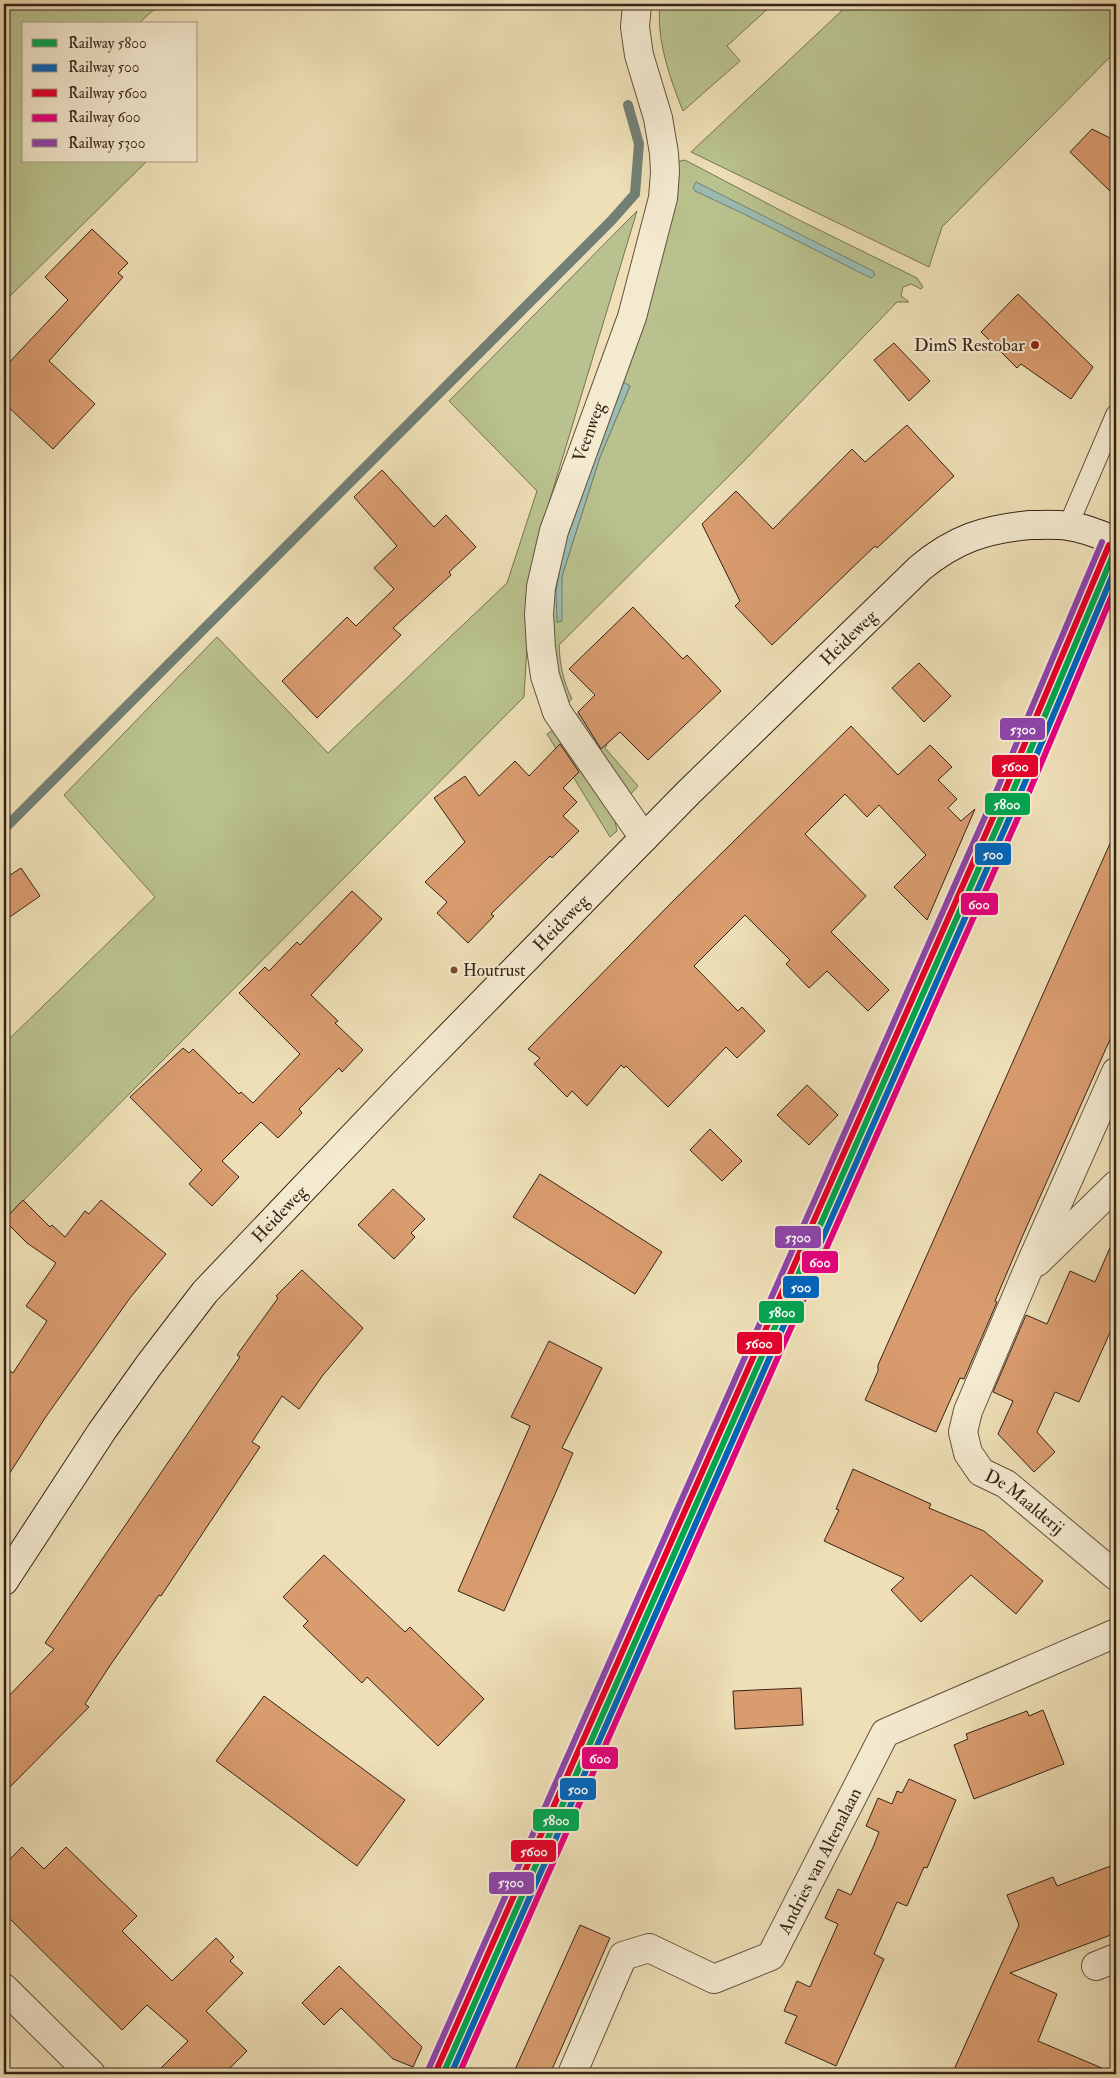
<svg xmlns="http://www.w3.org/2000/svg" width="1120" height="2078" viewBox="0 0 1120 2078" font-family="'IM FELL Double Pica',serif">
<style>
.green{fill:#b9c28e;stroke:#787254;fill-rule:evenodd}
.water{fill:#9abcb2;stroke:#727f75}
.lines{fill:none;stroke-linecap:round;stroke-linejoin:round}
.stream{stroke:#727f75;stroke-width:10}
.building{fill:#d99c6f;stroke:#362319}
.lane-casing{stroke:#645240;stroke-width:21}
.street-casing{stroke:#645240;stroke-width:30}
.secondary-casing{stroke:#362319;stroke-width:30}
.lane{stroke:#f4ead0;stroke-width:19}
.street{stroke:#f4ead0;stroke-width:28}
.secondary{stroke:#f4ead0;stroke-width:28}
.rail-1-casing{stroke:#f4ead0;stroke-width:10}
.rail-2-casing{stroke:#f4ead0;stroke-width:10}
.rail-3-casing{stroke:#f4ead0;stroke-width:10}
.rail-4-casing{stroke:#f4ead0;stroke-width:10}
.rail-5-casing{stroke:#f4ead0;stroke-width:10}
.rail-1{stroke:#00a651;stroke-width:6}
.rail-2{stroke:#0065bd;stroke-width:6}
.rail-3{stroke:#e4002b;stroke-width:6}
.rail-4{stroke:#e5007d;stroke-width:6}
.rail-5{stroke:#8e44ad;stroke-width:6}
.poi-dot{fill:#8f2418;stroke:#f4ead0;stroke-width:2}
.bus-dot{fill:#7a4b2a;stroke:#f4ead0;stroke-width:2}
.labels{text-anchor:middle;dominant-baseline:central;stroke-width:4;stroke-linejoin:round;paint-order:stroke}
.bus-label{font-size:17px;fill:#362319;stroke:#f4ead0;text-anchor:start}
.poi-label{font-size:18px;fill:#362319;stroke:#f4ead0;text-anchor:end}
.street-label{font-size:18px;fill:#362319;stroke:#f4ead0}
.line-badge{stroke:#f4ead0;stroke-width:2}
.badge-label{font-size:14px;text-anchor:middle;font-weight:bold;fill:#fff}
</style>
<rect width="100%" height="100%" fill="#eedfb6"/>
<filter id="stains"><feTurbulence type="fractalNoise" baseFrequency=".004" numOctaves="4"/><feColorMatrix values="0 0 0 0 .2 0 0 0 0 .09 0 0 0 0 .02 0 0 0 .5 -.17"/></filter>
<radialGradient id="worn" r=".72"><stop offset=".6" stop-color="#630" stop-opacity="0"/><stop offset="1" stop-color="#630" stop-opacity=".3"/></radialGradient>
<path class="green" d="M 4,4 L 160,4 L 138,24 L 24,24 L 24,161 L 147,161 L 4,302 Z
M 660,4 L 773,4 L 727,46 L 740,61 L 683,111 C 670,79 656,39 660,4 Z
M 849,4 L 1116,4 L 1116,51 L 942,227 L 929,267 L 691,152 Z
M 685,160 L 797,219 L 917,278 L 923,287 L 921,289 L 911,284 L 903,287 L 901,296 L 909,302 L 897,302 L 742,463 L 559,645 C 560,665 563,681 572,699 L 566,705 L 552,648 L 553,581 L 676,162 ZM 623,382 L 630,386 L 600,457 L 562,576 L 559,622 L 557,622 L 564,546 L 611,413 Z
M 637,211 L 545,516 L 530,594 L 524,697 L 4,1220 L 4,1044 L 155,897 L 64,795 L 217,637 L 328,753 L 507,583 L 537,491 L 449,401 Z
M 580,712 L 607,745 L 605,748 L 638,786 L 631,794 L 573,718 Z
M 555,729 L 615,821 L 617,831 L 610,837 L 547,734 Z"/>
<path class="water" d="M 696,182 L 873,271 L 875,275 L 871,278 L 744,214 L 695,191 L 693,188 Z
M 623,382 L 630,386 L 600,457 L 562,576 L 562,621 L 557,622 L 556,591 L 564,546 Z"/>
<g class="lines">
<path class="stream" d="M 4,829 L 611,221 L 635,194 L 639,144 L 628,105"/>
</g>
<path class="building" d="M 1092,129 L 1116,141 L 1116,197 L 1070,152 Z
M 92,229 L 128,263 L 118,273 L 123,277 L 49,361 L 95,404 L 53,449 L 4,403 L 4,368 L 68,300 L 45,277 Z
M 1018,294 L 1093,367 L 1071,399 L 1021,364 L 1017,368 L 981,332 Z
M 894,343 L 930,381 L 909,401 L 874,360 Z
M 907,425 L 954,476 L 877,548 L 875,546 L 772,645 L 735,606 L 740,601 L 702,524 L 736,491 L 773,529 L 852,449 L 865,462 Z
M 382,470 L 434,527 L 446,515 L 476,547 L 449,572 L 451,575 L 393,628 L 401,635 L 317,718 L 282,681 L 347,617 L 356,626 L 394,589 L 374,568 L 397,546 L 354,497 Z
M 633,607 L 683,659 L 687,655 L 721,691 L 648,760 L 620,732 L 601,749 L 578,712 L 595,695 L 569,669 Z
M 919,663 L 951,696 L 924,722 L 892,688 Z
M 851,726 L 898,775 L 930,745 L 952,767 L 938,780 L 957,799 L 948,808 L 961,821 L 975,809 L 927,920 L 894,887 L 926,855 L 879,805 L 867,817 L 845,794 L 805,834 L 866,896 L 831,932 L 889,990 L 868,1011 L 827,971 L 809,988 L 786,964 L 790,960 L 745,915 L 694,966 L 738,1011 L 742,1007 L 765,1031 L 737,1058 L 726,1047 L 668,1107 L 626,1066 L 624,1068 L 621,1065 L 587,1106 L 572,1091 L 567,1097 L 534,1064 L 540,1058 L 528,1049 L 674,900 Z
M 560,744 L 579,772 L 563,788 L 577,802 L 563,816 L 579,831 L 552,858 L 550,856 L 491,914 L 494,916 L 468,943 L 437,913 L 447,902 L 425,882 L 465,842 L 434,798 L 465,776 L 479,796 L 515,761 L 529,776 Z
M 1116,830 L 1116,1026 L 1023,1235 L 995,1301 L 997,1302 L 964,1379 L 960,1378 L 936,1432 L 865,1400 L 878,1371 L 878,1365 Z
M 21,868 L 40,896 L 4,921 L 4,879 Z
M 352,891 L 382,919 L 311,995 L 338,1021 L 335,1023 L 363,1050 L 342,1072 L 339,1068 L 299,1109 L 302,1113 L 278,1138 L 261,1122 L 222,1161 L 239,1177 L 212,1206 L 189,1184 L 202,1170 L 130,1097 L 183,1048 L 189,1053 L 193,1049 L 239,1094 L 241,1092 L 253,1103 L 300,1054 L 239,993 L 265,967 L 269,971 L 297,942 L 300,945 Z
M 807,1085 L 838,1115 L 809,1145 L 777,1115 Z
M 710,1129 L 742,1161 L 722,1181 L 690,1150 Z
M 540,1174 L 662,1252 L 635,1294 L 513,1217 Z
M 393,1189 L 425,1219 L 411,1233 L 415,1237 L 394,1259 L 358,1225 Z
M 23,1200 L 50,1227 L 52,1225 L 65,1237 L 85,1211 L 89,1214 L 101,1200 L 166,1254 L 130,1298 L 45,1418 L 4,1482 L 4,1367 L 13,1373 L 47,1321 L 26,1306 L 56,1263 L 27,1243 L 4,1220 Z
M 1116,1234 L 1116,1319 L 1079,1402 L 1055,1392 L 1037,1432 L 1055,1452 L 1034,1472 L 998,1434 L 1013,1401 L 993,1392 L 1026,1315 L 1047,1324 L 1070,1271 L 1095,1282 Z
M 302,1270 L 363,1328 L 323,1375 L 299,1409 L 282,1396 L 252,1442 L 260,1447 L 161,1596 L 159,1595 L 109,1667 L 85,1704 L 89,1707 L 4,1793 L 4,1701 L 54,1649 L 45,1643 L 240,1357 L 237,1355 L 278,1298 L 276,1296 Z
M 549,1341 L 602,1368 L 562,1448 L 573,1453 L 504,1611 L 458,1591 L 530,1426 L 511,1417 Z
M 853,1469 L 931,1504 L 929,1508 L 984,1531 L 1043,1581 L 1016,1614 L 971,1575 L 921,1622 L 891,1590 L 904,1578 L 824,1541 L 839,1510 L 836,1509 Z
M 324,1555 L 405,1632 L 410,1627 L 484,1699 L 438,1746 L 367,1677 L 362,1683 L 303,1626 L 308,1621 L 283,1597 Z
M 801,1688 L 803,1725 L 735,1729 L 733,1691 Z
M 264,1696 L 405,1800 L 357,1866 L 216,1761 Z
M 1043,1710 L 1064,1764 L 974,1799 L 954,1745 L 968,1739 L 966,1734 L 1027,1711 L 1029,1716 Z
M 909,1779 L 956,1800 L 927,1868 L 924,1867 L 907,1906 L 897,1902 L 874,1954 L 884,1959 L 836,2066 L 785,2043 L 797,2016 L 784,2011 L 797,1981 L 810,1987 L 838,1924 L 825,1918 L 838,1889 L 851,1895 L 874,1845 L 879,1832 L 866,1826 L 878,1798 L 892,1804 L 897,1791 L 902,1793 Z
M 22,1847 L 44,1869 L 66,1847 L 137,1916 L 122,1931 L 172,1981 L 216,1938 L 234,1957 L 230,1961 L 243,1973 L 206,2011 L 247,2051 L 224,2074 L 155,2074 L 188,2041 L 147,2005 L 122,2030 L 4,1913 L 4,1865 Z
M 1116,1864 L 1116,1933 L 1010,1973 L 1057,1994 L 1038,2041 L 1116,2074 L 952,2074 L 1019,1925 L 1007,1895 L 1053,1877 L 1057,1886 Z
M 580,1925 L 610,1938 L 550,2074 L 513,2074 Z
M 339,1966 L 422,2047 L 413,2067 L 393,2059 L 341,2008 L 324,2025 L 302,2003 Z"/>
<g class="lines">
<g class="lane-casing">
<path id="lane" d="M 1068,526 L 1116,414"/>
</g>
<g class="street-casing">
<g id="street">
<path d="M 637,4 L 635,27 L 639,55 L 658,118 L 664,153 L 665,172 L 663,198 L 632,317 L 554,531 L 541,587 L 539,614 L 541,648 L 545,676 L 557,712 L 644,838"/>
<path id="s1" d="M 1116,1072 L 1027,1272 L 968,1411 L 963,1432 L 968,1453 L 981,1472 L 1006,1484 L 1116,1576"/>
<path d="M 1037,1262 L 1116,1185"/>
<path d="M 1096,1966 L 1116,1958"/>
<path d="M 4,1988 L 91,2074"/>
<path id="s2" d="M 572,2074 L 623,1956 L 649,1948 L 714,1979 L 771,1956 L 885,1733 L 1116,1633"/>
</g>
</g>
<g class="secondary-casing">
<g id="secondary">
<path id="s3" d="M 4,1581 L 102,1431 L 149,1365 L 205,1292 L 403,1084 L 688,793 L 920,568 C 955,539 985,529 1030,525 C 1042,525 1056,524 1068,526 C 1085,528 1101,535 1116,541"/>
</g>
</g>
<use href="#lane" class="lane"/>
<use href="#street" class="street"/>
<use href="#secondary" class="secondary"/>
<g class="rail-1-casing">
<path id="rail-1" d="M 443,2074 L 1010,798 L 1116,548"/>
</g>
<g class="rail-2-casing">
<path id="rail-2" d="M 451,2074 L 1017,801 L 1116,567"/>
</g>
<g class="rail-3-casing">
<path id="rail-3" d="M 436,2071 L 1003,795 L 1109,545"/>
</g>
<g class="rail-4-casing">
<path id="rail-4" d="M 459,2074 L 1024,804 L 1116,586"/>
</g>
<g class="rail-5-casing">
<path id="rail-5" d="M 429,2068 L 996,792 L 1102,542"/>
</g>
<use href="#rail-1" class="rail-1"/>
<use href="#rail-2" class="rail-2"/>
<use href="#rail-3" class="rail-3"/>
<use href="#rail-4" class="rail-4"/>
<use href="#rail-5" class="rail-5"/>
</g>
<circle class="poi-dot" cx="1035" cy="345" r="5"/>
<circle class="bus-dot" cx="454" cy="970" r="4.5"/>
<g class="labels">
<g class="bus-label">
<text x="463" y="970">Houtrust</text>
</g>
<g class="poi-label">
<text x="1025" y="345">DimS Restobar</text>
</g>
<g class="street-label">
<text transform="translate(589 432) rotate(-70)">Veenweg</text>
<text stroke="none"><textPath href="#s3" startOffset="1270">Heideweg</textPath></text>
<text stroke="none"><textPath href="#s3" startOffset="865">Heideweg</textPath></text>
<text stroke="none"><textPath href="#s3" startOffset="460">Heideweg</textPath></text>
<text stroke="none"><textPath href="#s1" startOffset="489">De Maalderij</textPath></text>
<text stroke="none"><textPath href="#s2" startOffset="396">Andries van Altenalaan</textPath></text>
</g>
</g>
<g class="line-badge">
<rect x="999" y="717" width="47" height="24" rx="5" fill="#8e44ad"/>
<rect x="991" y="754" width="48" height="24" rx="5" fill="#e4002b"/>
<rect x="984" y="792" width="47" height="24" rx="5" fill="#00a651"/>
<rect x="974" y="842" width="38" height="24" rx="5" fill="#0065bd"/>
<rect x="960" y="892" width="39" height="24" rx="5" fill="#e5007d"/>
<rect x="774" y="1225" width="48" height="24" rx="5" fill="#8e44ad"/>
<rect x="801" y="1250" width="38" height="24" rx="5" fill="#e5007d"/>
<rect x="782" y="1275" width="38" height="24" rx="5" fill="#0065bd"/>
<rect x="758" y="1300" width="47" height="24" rx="5" fill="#00a651"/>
<rect x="736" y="1331" width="47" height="24" rx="5" fill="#e4002b"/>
<rect x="581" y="1746" width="38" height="24" rx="5" fill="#e5007d"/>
<rect x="559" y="1777" width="38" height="24" rx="5" fill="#0065bd"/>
<rect x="532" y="1808" width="48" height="24" rx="5" fill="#00a651"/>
<rect x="510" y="1839" width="47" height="24" rx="5" fill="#e4002b"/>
<rect x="488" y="1871" width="47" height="24" rx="5" fill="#8e44ad"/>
</g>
<g class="badge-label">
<text x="1023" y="734">5300</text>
<text x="1015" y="771">5600</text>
<text x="1007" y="809">5800</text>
<text x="993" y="859">500</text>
<text x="979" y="909">600</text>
<text x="798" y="1242">5300</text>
<text x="820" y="1267">600</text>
<text x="801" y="1292">500</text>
<text x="782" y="1317">5800</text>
<text x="759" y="1348">5600</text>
<text x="600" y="1763">600</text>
<text x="578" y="1794">500</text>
<text x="556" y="1825">5800</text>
<text x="534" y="1856">5600</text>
<text x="511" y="1887">5300</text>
</g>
<rect width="1120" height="2078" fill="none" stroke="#eedfb6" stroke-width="20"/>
<rect x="5" y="5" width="1110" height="2068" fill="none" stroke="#362319" stroke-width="2.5"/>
<rect x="10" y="10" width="1100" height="2058" fill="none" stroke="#362319"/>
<rect x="22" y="22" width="175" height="140" fill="#f4ead0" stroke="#a89a87"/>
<rect x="32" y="39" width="25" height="8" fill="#00a651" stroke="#a89a87"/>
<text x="68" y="48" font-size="15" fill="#362319">Railway 5800</text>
<rect x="32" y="64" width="25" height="8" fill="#0065bd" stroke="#a89a87"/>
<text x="68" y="72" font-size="15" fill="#362319">Railway 500</text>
<rect x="32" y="89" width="25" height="8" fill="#e4002b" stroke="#a89a87"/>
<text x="68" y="98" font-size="15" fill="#362319">Railway 5600</text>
<rect x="32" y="114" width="25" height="8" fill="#e5007d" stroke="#a89a87"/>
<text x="68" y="122" font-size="15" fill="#362319">Railway 600</text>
<rect x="32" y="139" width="25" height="8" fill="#8e44ad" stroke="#a89a87"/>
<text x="68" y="148" font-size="15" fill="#362319">Railway 5300</text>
<rect width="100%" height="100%" filter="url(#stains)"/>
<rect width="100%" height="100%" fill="url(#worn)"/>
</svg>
